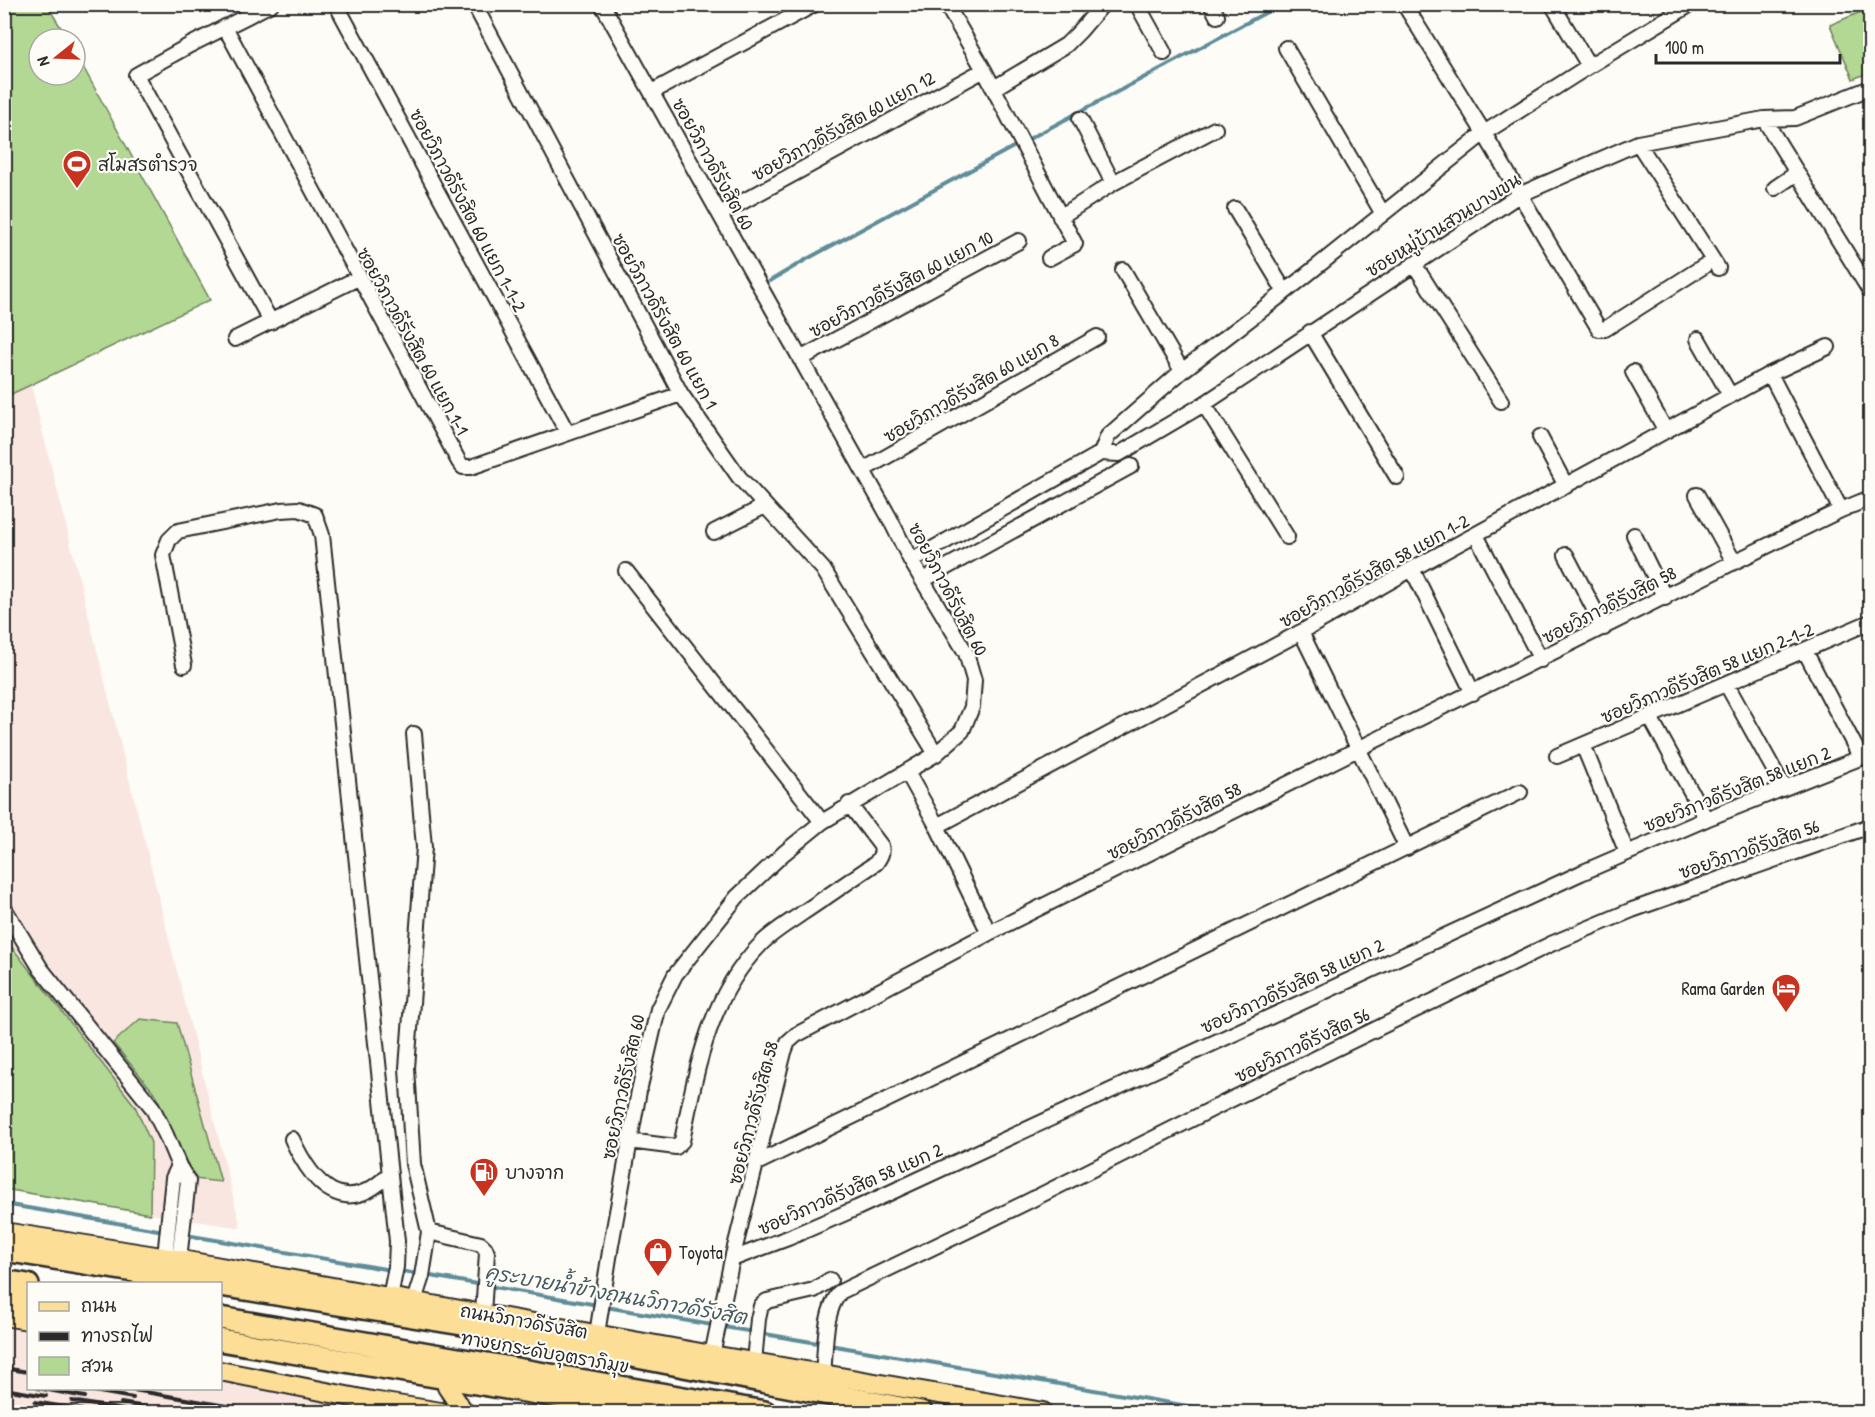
<svg xmlns="http://www.w3.org/2000/svg" width="1875" height="1417" viewBox="0 0 1875 1417" font-family="'Patrick Hand','Playpen Sans Thai',sans-serif">
<style>
.built{fill:#f9e6e1}
.green{fill:#b2d893;stroke:#6e825f;stroke-width:1.5}
.lines{fill:none;stroke-linecap:round;stroke-linejoin:round}
.stream{stroke:#5f8c98;stroke-width:4}
.minor-casing{stroke:#2b2b2b;stroke-width:18}
.major-casing{stroke:#2b2b2b;stroke-width:22}
.highway-casing{stroke:#2b2b2b;stroke-width:26}
.minor{stroke:#fdfcf7;stroke-width:14}
.major{stroke:#fcde96;stroke-width:18}
.highway{stroke:#fcde96;stroke-width:21}
.rail{stroke:#2b2b2b;stroke-width:4}
.labels{text-anchor:middle;dominant-baseline:central;stroke-width:4.5;stroke-linejoin:round;paint-order:stroke}
.street-label{font-size:18px;fill:#2b2b2b;stroke:#fdfcf7}
.poi-label{font-size:18px;fill:#2b2b2b;stroke:#fdfcf7;text-anchor:start}
.water-label{font-size:20px;font-style:italic;fill:#455b62;stroke:#fdfcf7}
</style>
<rect width="100%" height="100%" fill="#fdfcf7"/>
<filter id="ink" filterUnits="userSpaceOnUse"><feTurbulence type="fractalNoise" baseFrequency=".0167" numOctaves="2"/><feDisplacementMap in="SourceGraphic" scale="12" xChannelSelector="R" yChannelSelector="G"/><feConvolveMatrix kernelMatrix="1 2 1 2 8 2 1 2 1" color-interpolation-filters="sRGB"/></filter>
<g filter="url(#ink)">
<path class="built" d="M 31,385 L 241,1228 L 150,1214 L 151,1143 L 135,1106 L 5,937 L 5,397 Z
M 4,1325 L 28,1328 L 28,1388 L 220,1388 L 221,1380 L 408,1412 L 5,1412 Z
M 446,1399 L 530,1412 L 443,1412 Z"/>
<path class="green" d="M 5,4 L 47,5 L 68,39 L 39,39 L 39,75 L 75,75 L 75,52 L 210,300 L 5,397 Z
M 1870,8 L 1870,72 L 1853,79 L 1830,25 Z
M 4,937 L 135,1106 L 151,1143 L 150,1214 L 5,1189 Z
M 140,1019 L 177,1023 L 221,1182 L 194,1179 L 156,1095 L 113,1043 Z"/>
<g class="lines">
<path class="stream" d="M 1027,140 L 1282,4
M 770,281 L 807,259 L 1015,146
M 4,1204 L 164,1231
M 186,1235 L 391,1270
M 399,1271 L 418,1274
M 425,1275 L 598,1305
M 606,1307 L 1223,1412"/>
<g class="minor-casing">
<path id="minor" d="M 271,4 L 190,45 L 136,75 L 271,322
M 336,4 L 567,432
M 474,4 L 681,394 L 739,477 L 823,569 L 936,754
M 946,4 L 984,70 L 1075,244 L 1049,258
M 1137,4 L 1164,53
M 1211,4 L 1217,16
M 1404,4 L 1484,133 L 1599,329 L 1605,329 L 1704,266
M 1552,4 L 1589,66
M 225,27 L 459,462 L 463,467 L 471,467 L 681,394
M 1286,48 L 1383,214
M 994,88 L 1066,45 L 1080,31 L 1103,4
M 652,92 L 815,4
M 1080,119 L 1113,183
M 1764,119 L 1870,291
M 1638,143 L 1718,268
M 1775,188 L 1797,173
M 1235,209 L 1285,292
M 720,214 L 984,70
M 1060,217 L 1113,183 L 1215,129
M 1414,264 L 1501,401
M 1123,270 L 1182,371
M 1310,332 L 1397,477
M 235,339 L 358,278
M 1698,339 L 1730,395
M 800,359 L 1019,241
M 1633,372 L 1666,431
M 1770,374 L 1841,510
M 1204,404 L 1287,537
M 1540,437 L 1566,486
M 1101,453 L 1108,436 L 1182,371 L 1285,292 L 1484,133 L 1589,66 L 1691,4
M 863,470 L 1097,337
M 1697,495 L 1734,562
M 714,532 L 765,506
M 1476,535 L 1541,660
M 1634,535 L 1665,598
M 1566,555 L 1604,628
M 911,561 L 1101,453 L 1119,454 L 1204,404 L 1519,195 L 1638,143 L 1764,119 L 1795,118 L 1870,88
M 1412,569 L 1473,693
M 626,571 L 822,822
M 923,580 L 1131,466
M 1301,632 L 1407,848
M 1805,651 L 1861,758
M 184,665 L 163,555 L 169,540 L 178,531 L 281,510 L 299,509 L 315,515 L 322,535 C 346,771 374,1006 397,1241 L 396,1267 L 390,1297
M 1727,685 L 1784,788
M 1650,717 L 1706,819
M 1583,745 L 1627,853
M 1557,756 L 1870,622
M 907,772 L 937,826 L 989,933
M 937,826 L 1301,632 L 1412,569 L 1770,374 L 1828,347
M 4,908 L 41,969 L 152,1107 L 166,1135 L 179,1166 L 188,1181 L 179,1259
M 292,1139 C 313,1185 345,1220 390,1173
M 629,1141 L 676,1147 L 682,1141 C 696,1072 708,998 760,945 C 772,932 790,922 804,912 C 828,896 852,879 876,863 C 880,857 883,853 881,846 L 849,804
M 757,1163 L 1520,792
M 429,1232 L 481,1244 L 485,1248 L 487,1253 L 483,1314
M 165,1257 L 173,1178 L 179,1166
M 732,1259 L 788,1238 L 857,1208 L 1581,873 L 1706,819 L 1870,754
M 414,1301 L 422,1276 L 429,1232 L 413,1164 L 407,1068 L 424,847 L 414,734
M 597,1334 L 611,1245 L 639,1091 L 658,1009 L 675,975 L 737,897 L 784,853 L 822,822 L 936,754 L 962,731 L 972,707 L 974,680 L 966,653 L 911,561 L 889,517 L 602,4
M 712,1355 L 732,1259 L 784,1052 L 788,1042 L 796,1035 L 989,933 L 1358,749 L 1734,562 L 1841,510 L 1870,498
M 754,1362 L 758,1319 L 761,1306 L 767,1301 L 814,1290 L 830,1280
M 823,1374 C 826,1348 823,1313 840,1292 L 1025,1203 L 1228,1101 L 1551,944 L 1632,910 L 1870,826"/>
</g>
<g class="major-casing">
<path id="major" d="M 4,1232 L 187,1261 L 712,1355 L 1043,1412
M 4,1316 L 28,1320
M 220,1371 L 372,1401 L 441,1412
M 447,1387 L 464,1412"/>
</g>
<g class="highway-casing">
<path id="highway" d="M 4,1250 L 214,1284
M 4,1281 L 28,1285
M 220,1285 L 493,1329 L 921,1412
M 4,1300 L 28,1305
M 220,1318 L 765,1412
M 220,1340 L 649,1412"/>
</g>
<use href="#minor" class="minor"/>
<use href="#major" class="major"/>
<use href="#highway" class="highway"/>
<path class="rail" d="M 4,1368 L 28,1372
M 38,1388 L 85,1397
M 77,1388 L 133,1398
M 122,1388 L 261,1412
M 4,1389 L 46,1396
M 72,1401 L 129,1411
M 35,1402 L 82,1410
M 121,1403 L 175,1412
M 4,1406 L 44,1412"/>
</g>
</g>
<defs>
<g id="stadium-pin" transform="scale(1.5)"><path d="M0 17L-7.5 6A9.5 9.5 0 1 1 7.5 6Z" fill="#c8321e" stroke="#fdfcf7"/><path d="M0-5a6.5 5 0 1 0 0 10a6.5 5 0 1 0 0-10ZM-3.5-1.8h7v3.6h-7Z" fill="#fff"/></g>
<g id="hotel-pin" transform="scale(1.5)"><path d="M0 17L-7.5 6A9.5 9.5 0 1 1 7.5 6Z" fill="#c8321e" stroke="#fdfcf7"/><path d="M-6-4.5h1.5V1H6V5H4.5V3h-9V5H-6ZM-4 0a1.8 1.8 0 1 1 3.6 0ZM.5 0V-2.5h3Q6-2.5 6 0Z" fill="#fff"/></g>
<g id="fuel-pin" transform="scale(1.5)"><path d="M0 17L-7.5 6A9.5 9.5 0 1 1 7.5 6Z" fill="#c8321e" stroke="#fdfcf7"/><path d="M-5.5-6h7V0h2V4h1.3V-2.5L3-4.5l.8-.8L6-3V5H2.5V1h-1V6h-7ZM-4.2-4.7v3.2H.2V-4.7Z" fill="#fff"/></g>
<g id="shop-pin" transform="scale(1.5)"><path d="M0 17L-7.5 6A9.5 9.5 0 1 1 7.5 6Z" fill="#c8321e" stroke="#fdfcf7"/><path d="M-5-2.5h2.3a2.7 3.5 0 0 1 5.4 0H5L5.5 6h-11ZM-1.5-2.5h3a1.5 2.3 0 0 0-3 0Z" fill="#fff"/></g>
</defs>
<g fill-rule="evenodd">
<use href="#stadium-pin" x="77" y="164"/>
<use href="#hotel-pin" x="1786" y="988"/>
<use href="#fuel-pin" x="484" y="1172"/>
<use href="#shop-pin" x="658" y="1252"/>
</g>
<g class="labels">
<g class="street-label">
<text transform="translate(843 126) rotate(-29)">ซอยวิภาวดีรังสิต 60 แยก 12</text>
<text transform="translate(713 164) rotate(61)">ซอยวิภาวดีรังสิต 60</text>
<text transform="translate(468 210) rotate(62)">ซอยวิภาวดีรังสิต 60 แยก 1-1-2</text>
<text transform="translate(1443 225) rotate(-32)">ซอยหมู่บ้านสวนบางเขน</text>
<text transform="translate(901 284) rotate(-28)">ซอยวิภาวดีรังสิต 60 แยก 10</text>
<text transform="translate(665 321) rotate(61)">ซอยวิภาวดีรังสิต 60 แยก 1</text>
<text transform="translate(413 341) rotate(61)">ซอยวิภาวดีรังสิต 60 แยก 1-1</text>
<text transform="translate(971 388) rotate(-30)">ซอยวิภาวดีรังสิต 60 แยก 8</text>
<text transform="translate(1374 571) rotate(-29)">ซอยวิภาวดีรังสิต 58 แยก 1-2</text>
<text transform="translate(948 589) rotate(62)">ซอยวิภาวดีรังสิต 60</text>
<text transform="translate(1609 605) rotate(-27)">ซอยวิภาวดีรังสิต 58</text>
<text transform="translate(1707 673) rotate(-23)">ซอยวิภาวดีรังสิต 58 แยก 2-1-2</text>
<text transform="translate(1737 789) rotate(-22)">ซอยวิภาวดีรังสิต 58 แยก 2</text>
<text transform="translate(1174 821) rotate(-27)">ซอยวิภาวดีรังสิต 58</text>
<text transform="translate(1749 849) rotate(-19)">ซอยวิภาวดีรังสิต 56</text>
<text transform="translate(1292 986) rotate(-25)">ซอยวิภาวดีรังสิต 58 แยก 2</text>
<text transform="translate(1302 1045) rotate(-26)">ซอยวิภาวดีรังสิต 56</text>
<text transform="translate(623 1087) rotate(-78)">ซอยวิภาวดีรังสิต 60</text>
<text transform="translate(753 1113) rotate(-75)">ซอยวิภาวดีรังสิต 58</text>
<text transform="translate(850 1189) rotate(-24)">ซอยวิภาวดีรังสิต 58 แยก 2</text>
<text transform="translate(524 1321) rotate(10)">ถนนวิภาวดีรังสิต</text>
<text transform="translate(545 1352) rotate(10)">ทางยกระดับอุตราภิมุข</text>
</g>
<g class="poi-label">
<text x="98" y="164">สโมสรตำรวจ</text>
<text x="1765" y="988" text-anchor="end">Rama Garden</text>
<text x="505" y="1172">บางจาก</text>
<text x="679" y="1252">Toyota</text>
</g>
<g class="water-label">
<text transform="translate(616 1294) rotate(10)">คูระบายน้ำข้างถนนวิภาวดีรังสิต</text>
</g>
</g>
<rect width="1875" height="1417" fill="none" stroke="#fdfcf7" stroke-width="24"/>
<rect x="12" y="12" width="1851" height="1393" fill="none" stroke="#2b2b2b" stroke-width="2" filter="url(#ink)"/>
<rect x="27" y="1282" width="195" height="108" fill="#fdfcf7" stroke="#a9a8a5" stroke-width="1.5"/>
<rect x="39" y="1302" width="30" height="9" fill="#fcde96" stroke="#a9a8a5" stroke-width="1.5"/>
<text x="81" y="1312" font-size="18" fill="#2b2b2b">ถนน</text>
<rect x="39" y="1332" width="30" height="9" fill="#2b2b2b" stroke="#a9a8a5" stroke-width="1.5"/>
<text x="81" y="1342" font-size="18" fill="#2b2b2b">ทางรถไฟ</text>
<rect x="39" y="1357" width="30" height="18" fill="#b2d893" stroke="#a9a8a5" stroke-width="1.5"/>
<text x="81" y="1372" font-size="18" fill="#2b2b2b">สวน</text>
<g transform="translate(57 57) rotate(252)"><circle r="28" fill="#fdfcf7" stroke="#a9a8a5" stroke-width="1.5"/>
<path d="M0-4.5L10 22L0 15L-10 22Z" fill="#c8321e"/>
<text y="-9" font-size="16" font-weight="bold" text-anchor="middle" fill="#2b2b2b">N</text>
</g>
<path d="M1656 54v9h184v-9" fill="none" stroke="#2b2b2b" stroke-width="3"/>
<text x="1665" y="54" font-size="18" fill="#2b2b2b" stroke="#fdfcf7" stroke-width="4.5" paint-order="stroke">100 m</text>
</svg>
